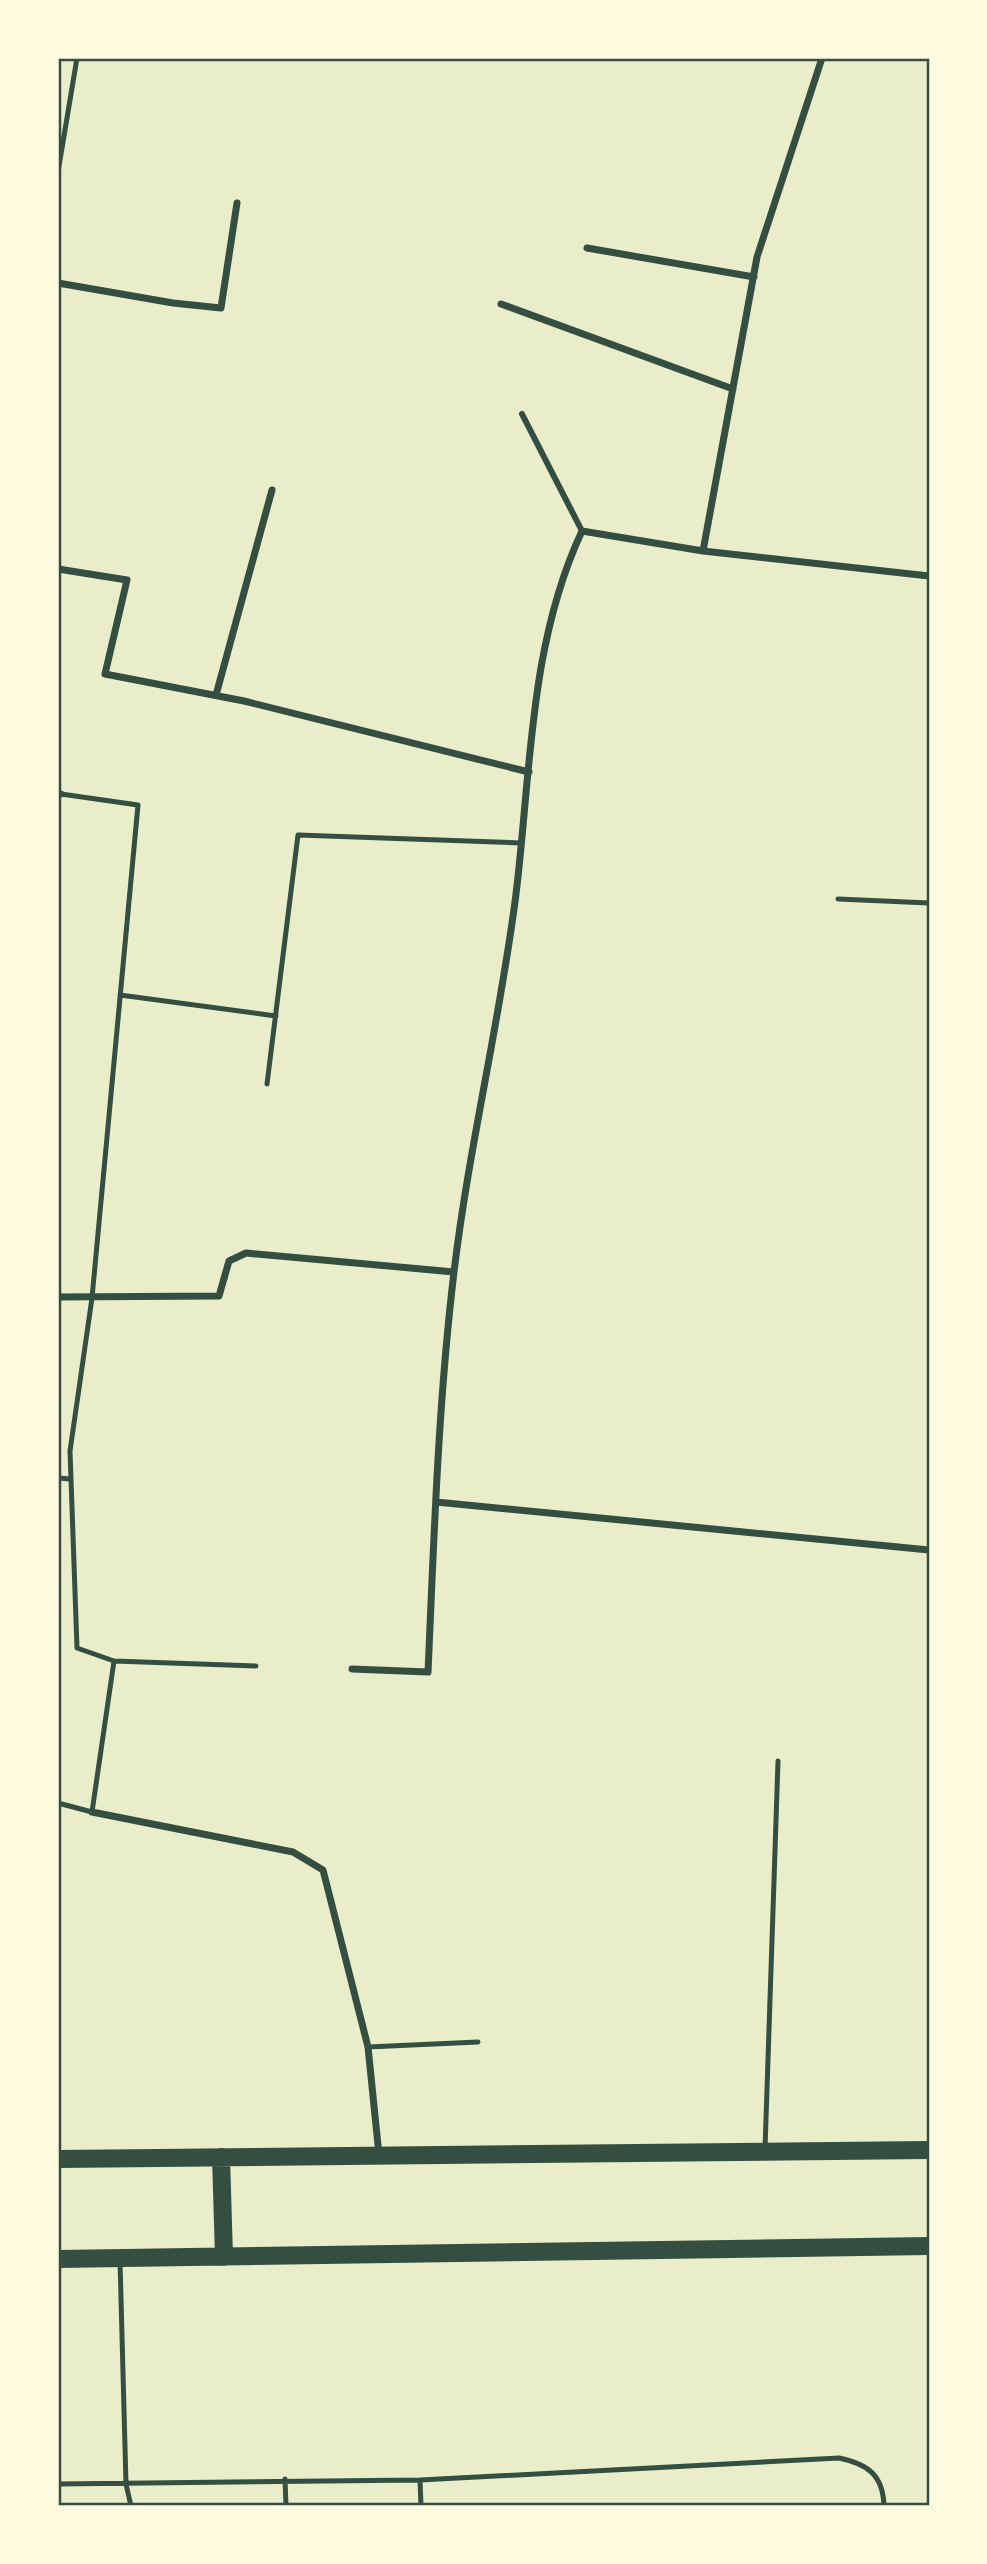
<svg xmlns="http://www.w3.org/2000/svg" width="987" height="2564" viewBox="0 0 987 2564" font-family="'Work Sans',sans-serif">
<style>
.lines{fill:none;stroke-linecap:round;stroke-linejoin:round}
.service{stroke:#344e41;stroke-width:5}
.pedestrian{stroke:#344e41;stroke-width:6}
.minor{stroke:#344e41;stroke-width:7}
.primary{stroke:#344e41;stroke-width:18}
.neatline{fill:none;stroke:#344e41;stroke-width:2.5}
</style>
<rect width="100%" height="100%" fill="#e9edc9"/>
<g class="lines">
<path class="service" d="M 58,172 L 77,58
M 838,899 L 929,903
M 120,995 L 276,1016
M 267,1084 L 298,835 L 521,843
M 58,1478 L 70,1479
M 114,1661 L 256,1666
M 58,1803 L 92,1812 L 114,1661 L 77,1648 L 70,1451 L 92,1298 L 138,805 L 61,794
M 368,2047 L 478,2042
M 765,2149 L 778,1761
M 120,2261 L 126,2484 L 131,2506
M 58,2458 L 58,2486
M 285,2479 L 286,2506
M 420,2480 L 421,2506
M 58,2484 L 420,2480 L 839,2458 C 868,2464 883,2475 884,2506"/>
<path class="pedestrian" d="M 522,414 L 582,531"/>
<path class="minor" d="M 587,248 L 754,277
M 58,283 L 173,303 L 221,308 L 237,203
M 501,304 L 733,389
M 703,551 L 757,257 L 822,58
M 58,569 L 127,580 L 105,674 L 244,701 L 529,772
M 216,695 L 272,490
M 58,793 L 61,794
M 58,1297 L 219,1296 L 229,1261 L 246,1253 L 454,1272
M 436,1502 L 929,1550
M 352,1669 L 428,1672 C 434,1539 438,1405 454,1272 C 469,1146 500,1021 516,894 C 531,772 529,644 582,531 L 703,551 L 929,576
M 92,1812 L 293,1852 L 323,1870 L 368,2047 L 379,2155"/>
<path class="primary" d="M 221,2157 L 224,2257
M 58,2159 L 929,2150
M 58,2259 L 929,2246"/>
</g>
<rect width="987" height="2564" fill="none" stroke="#fefae0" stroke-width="119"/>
<rect x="60" y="60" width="868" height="2444" class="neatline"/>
</svg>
